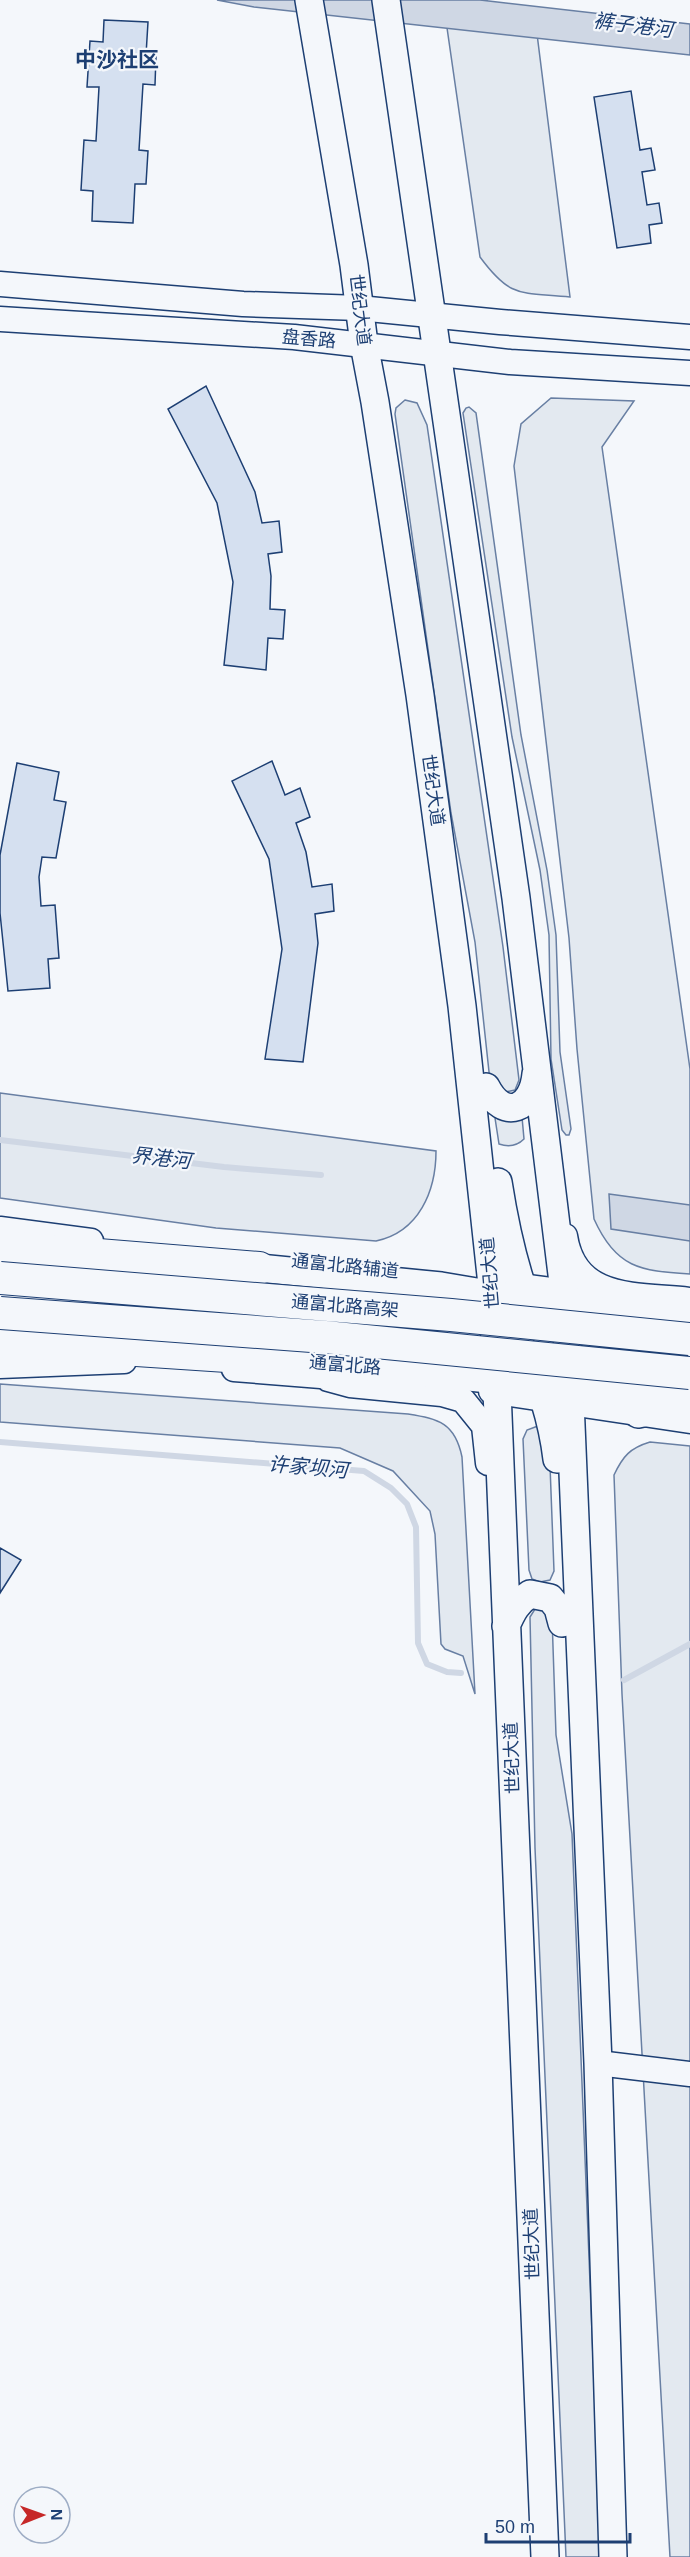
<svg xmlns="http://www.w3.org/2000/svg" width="690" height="2557" viewBox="0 0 690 2557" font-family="Helvetica,'Noto Sans SC',sans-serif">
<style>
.green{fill:#e3e9f0;stroke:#687fa3;stroke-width:1.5}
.water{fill:#cfd7e4;stroke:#687fa3;stroke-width:1.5}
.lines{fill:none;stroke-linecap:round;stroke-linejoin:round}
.stream{stroke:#cfd7e4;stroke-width:6}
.building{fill:#d5e0f0;stroke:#1d3f73;stroke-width:1.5}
.secondary-casing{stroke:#1d3f73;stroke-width:27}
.primary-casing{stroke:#1d3f73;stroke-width:30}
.highway-casing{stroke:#1d3f73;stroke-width:34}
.secondary{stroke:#f4f7fb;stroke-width:24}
.primary{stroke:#f4f7fb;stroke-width:27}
.highway{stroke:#f4f7fb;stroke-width:32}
.highway-bridge-casing{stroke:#1d3f73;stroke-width:34;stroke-linecap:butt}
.highway-bridge{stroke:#f4f7fb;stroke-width:32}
.labels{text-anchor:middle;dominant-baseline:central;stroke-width:4.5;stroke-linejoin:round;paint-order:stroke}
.street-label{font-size:18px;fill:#1d3f73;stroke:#f4f7fb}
.water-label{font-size:20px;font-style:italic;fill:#1d3f73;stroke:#f4f7fb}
.quarter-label{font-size:21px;font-weight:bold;fill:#1d3f73;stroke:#f4f7fb}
</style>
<rect width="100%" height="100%" fill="#f4f7fb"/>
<path class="green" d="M 443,0 L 487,0 L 490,25 L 537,34 L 570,297 C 520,292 511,299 480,257 Z
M 551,398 L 634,401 L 602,447 L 690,1069 L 690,1274 C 640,1271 616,1268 594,1219 L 577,1049 L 569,938 L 514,466 L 521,424 Z
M 405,400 L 417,403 L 427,425 L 503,947 L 519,1080 L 515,1090 L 501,1093 L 490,1081 L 475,942 L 451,813 L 395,414 L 396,408 Z
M 469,407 L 476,413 L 521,735 L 547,870 L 556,935 L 560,1052 L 571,1129 L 569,1135 L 566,1135 L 562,1130 L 551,1059 L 549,935 L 540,870 L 512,737 L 463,413 L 466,408 Z
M 0,1093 L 436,1151 C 436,1191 419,1232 376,1241 L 216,1228 L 0,1198 Z
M 522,1117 L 524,1139 C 517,1146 508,1147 499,1144 L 495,1118 L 510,1121 Z
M 0,1384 L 408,1414 C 439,1419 455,1423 462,1457 L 475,1694 L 463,1656 L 445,1649 L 441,1644 L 435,1534 L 430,1511 L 393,1471 L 340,1448 L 0,1422 Z
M 538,1426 L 549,1439 L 554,1571 L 550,1580 L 540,1582 L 532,1579 L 529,1570 L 523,1439 L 527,1430 Z
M 650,1442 L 690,1446 L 690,2557 L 670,2557 L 622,1694 L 614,1475 C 623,1456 630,1448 650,1442 Z
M 535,1609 L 544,1609 L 552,1617 L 556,1735 L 572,1834 L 601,2557 L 566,2557 L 535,1848 L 530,1617 Z"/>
<path class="water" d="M 217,0 L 480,0 L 690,24 L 690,55 L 254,7 Z
M 609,1194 L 690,1205 L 690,1241 L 611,1229 Z"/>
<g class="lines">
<path class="stream" d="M 0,1140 L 224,1167 L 321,1175
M 0,1442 L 364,1471 L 391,1488 L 407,1504 L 416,1527 L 418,1643 L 427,1664 L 447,1672 L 461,1673
M 624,1680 L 690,1644"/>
</g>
<path class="building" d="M 104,20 L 148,22 L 146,55 L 156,56 L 155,85 L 143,84 L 139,150 L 148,151 L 146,184 L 135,184 L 133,223 L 92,221 L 93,191 L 81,190 L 84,140 L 96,141 L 99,87 L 87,87 L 90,41 L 103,42 Z
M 631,91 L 640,150 L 651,148 L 655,170 L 642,172 L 647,205 L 659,203 L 662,223 L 649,225 L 651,243 L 617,248 L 594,97 Z
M 206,386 L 255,492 L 262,523 L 279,521 L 282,552 L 268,554 L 271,576 L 270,609 L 285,610 L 283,639 L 268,638 L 266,670 L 224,665 L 233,582 L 217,503 L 168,409 Z
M 272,761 L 285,795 L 300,788 L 310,817 L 296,823 L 306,852 L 312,887 L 332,884 L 334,911 L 315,914 L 318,943 L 303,1062 L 265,1059 L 282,949 L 269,859 L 232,781 Z
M 17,763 L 59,772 L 54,800 L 66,802 L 56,858 L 42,857 L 39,877 L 41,906 L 55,905 L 59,958 L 48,959 L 50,988 L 8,991 L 0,913 L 0,855 Z
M 0,1548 L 21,1560 L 0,1593 Z"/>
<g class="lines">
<g class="secondary-casing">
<path id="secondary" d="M 0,284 L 243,304 L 359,308 L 500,322 L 690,337
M 0,319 L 294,337 L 510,362 L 690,373
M 0,1229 L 91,1241
M 565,1236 C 575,1302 638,1294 690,1300
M 505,1284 L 643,1302
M 0,1366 L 124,1361
M 234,1369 L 346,1378
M 328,1379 L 350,1385 L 442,1394 L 463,1400 L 484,1426 L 488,1463
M 491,1391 L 690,1421
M 598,2063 L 690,2074"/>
</g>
<g class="primary-casing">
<path id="primary" d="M 309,0 L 354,265 L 364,344 L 375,402 L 420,695 L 462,1006 L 493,1294 L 545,2557
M 386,0 L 516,898 L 566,1307 L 598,2063 L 613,2557
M 486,1087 C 504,1122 533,1109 536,1074
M 498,1182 C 505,1227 514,1269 531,1312
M 238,1268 L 259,1268 L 441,1286 L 566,1307 L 690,1320
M 488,1313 C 499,1324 512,1333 521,1347 C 540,1376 553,1425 557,1459
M 236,1354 L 690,1399
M 638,1414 L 680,1405
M 506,1626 C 512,1612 517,1602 530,1594 L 550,1598 L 558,1608 L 562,1623"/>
</g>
<g class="highway-casing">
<path id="highway" d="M 0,1247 L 259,1268
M 0,1341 L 257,1358"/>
</g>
<use href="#secondary" class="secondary"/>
<use href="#primary" class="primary"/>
<use href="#highway" class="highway"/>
<g class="highway-bridge-casing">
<path id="highway-bridge" d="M 0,1278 L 451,1315 L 690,1339
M 0,1313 L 325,1337 L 690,1373"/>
</g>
<use href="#highway-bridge" class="highway-bridge"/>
</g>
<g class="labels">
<g class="street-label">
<text transform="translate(360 310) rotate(83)">世纪大道</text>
<text transform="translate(309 339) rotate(5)">盘香路</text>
<text transform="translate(433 790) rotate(82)">世纪大道</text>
<text transform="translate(345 1266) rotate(6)">通富北路辅道</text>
<text transform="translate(490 1273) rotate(-95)">世纪大道</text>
<text transform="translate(345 1306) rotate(5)">通富北路高架</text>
<text transform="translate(345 1365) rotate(5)">通富北路</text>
<text transform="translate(512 1758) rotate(-92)">世纪大道</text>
<text transform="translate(532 2244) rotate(-92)">世纪大道</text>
</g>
<g class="water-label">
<text transform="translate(633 25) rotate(7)">裤子港河</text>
<text transform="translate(161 1158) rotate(6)">界港河</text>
<text transform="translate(308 1467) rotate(5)">许家坝河</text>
</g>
<g class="quarter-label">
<text x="117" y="59">中沙社区</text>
</g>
</g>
<g transform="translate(42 2515) rotate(89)"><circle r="28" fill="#f4f7fb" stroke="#9eadc5" stroke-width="1.5"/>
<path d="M0-4.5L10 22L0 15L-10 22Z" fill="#c62828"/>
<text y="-9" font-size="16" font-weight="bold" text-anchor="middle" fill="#1d3f73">N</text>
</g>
<path d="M486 2533v9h144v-9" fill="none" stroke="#1d3f73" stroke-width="3"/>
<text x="495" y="2533" font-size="18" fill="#1d3f73" stroke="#f4f7fb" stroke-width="4.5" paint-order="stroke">50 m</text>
</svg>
